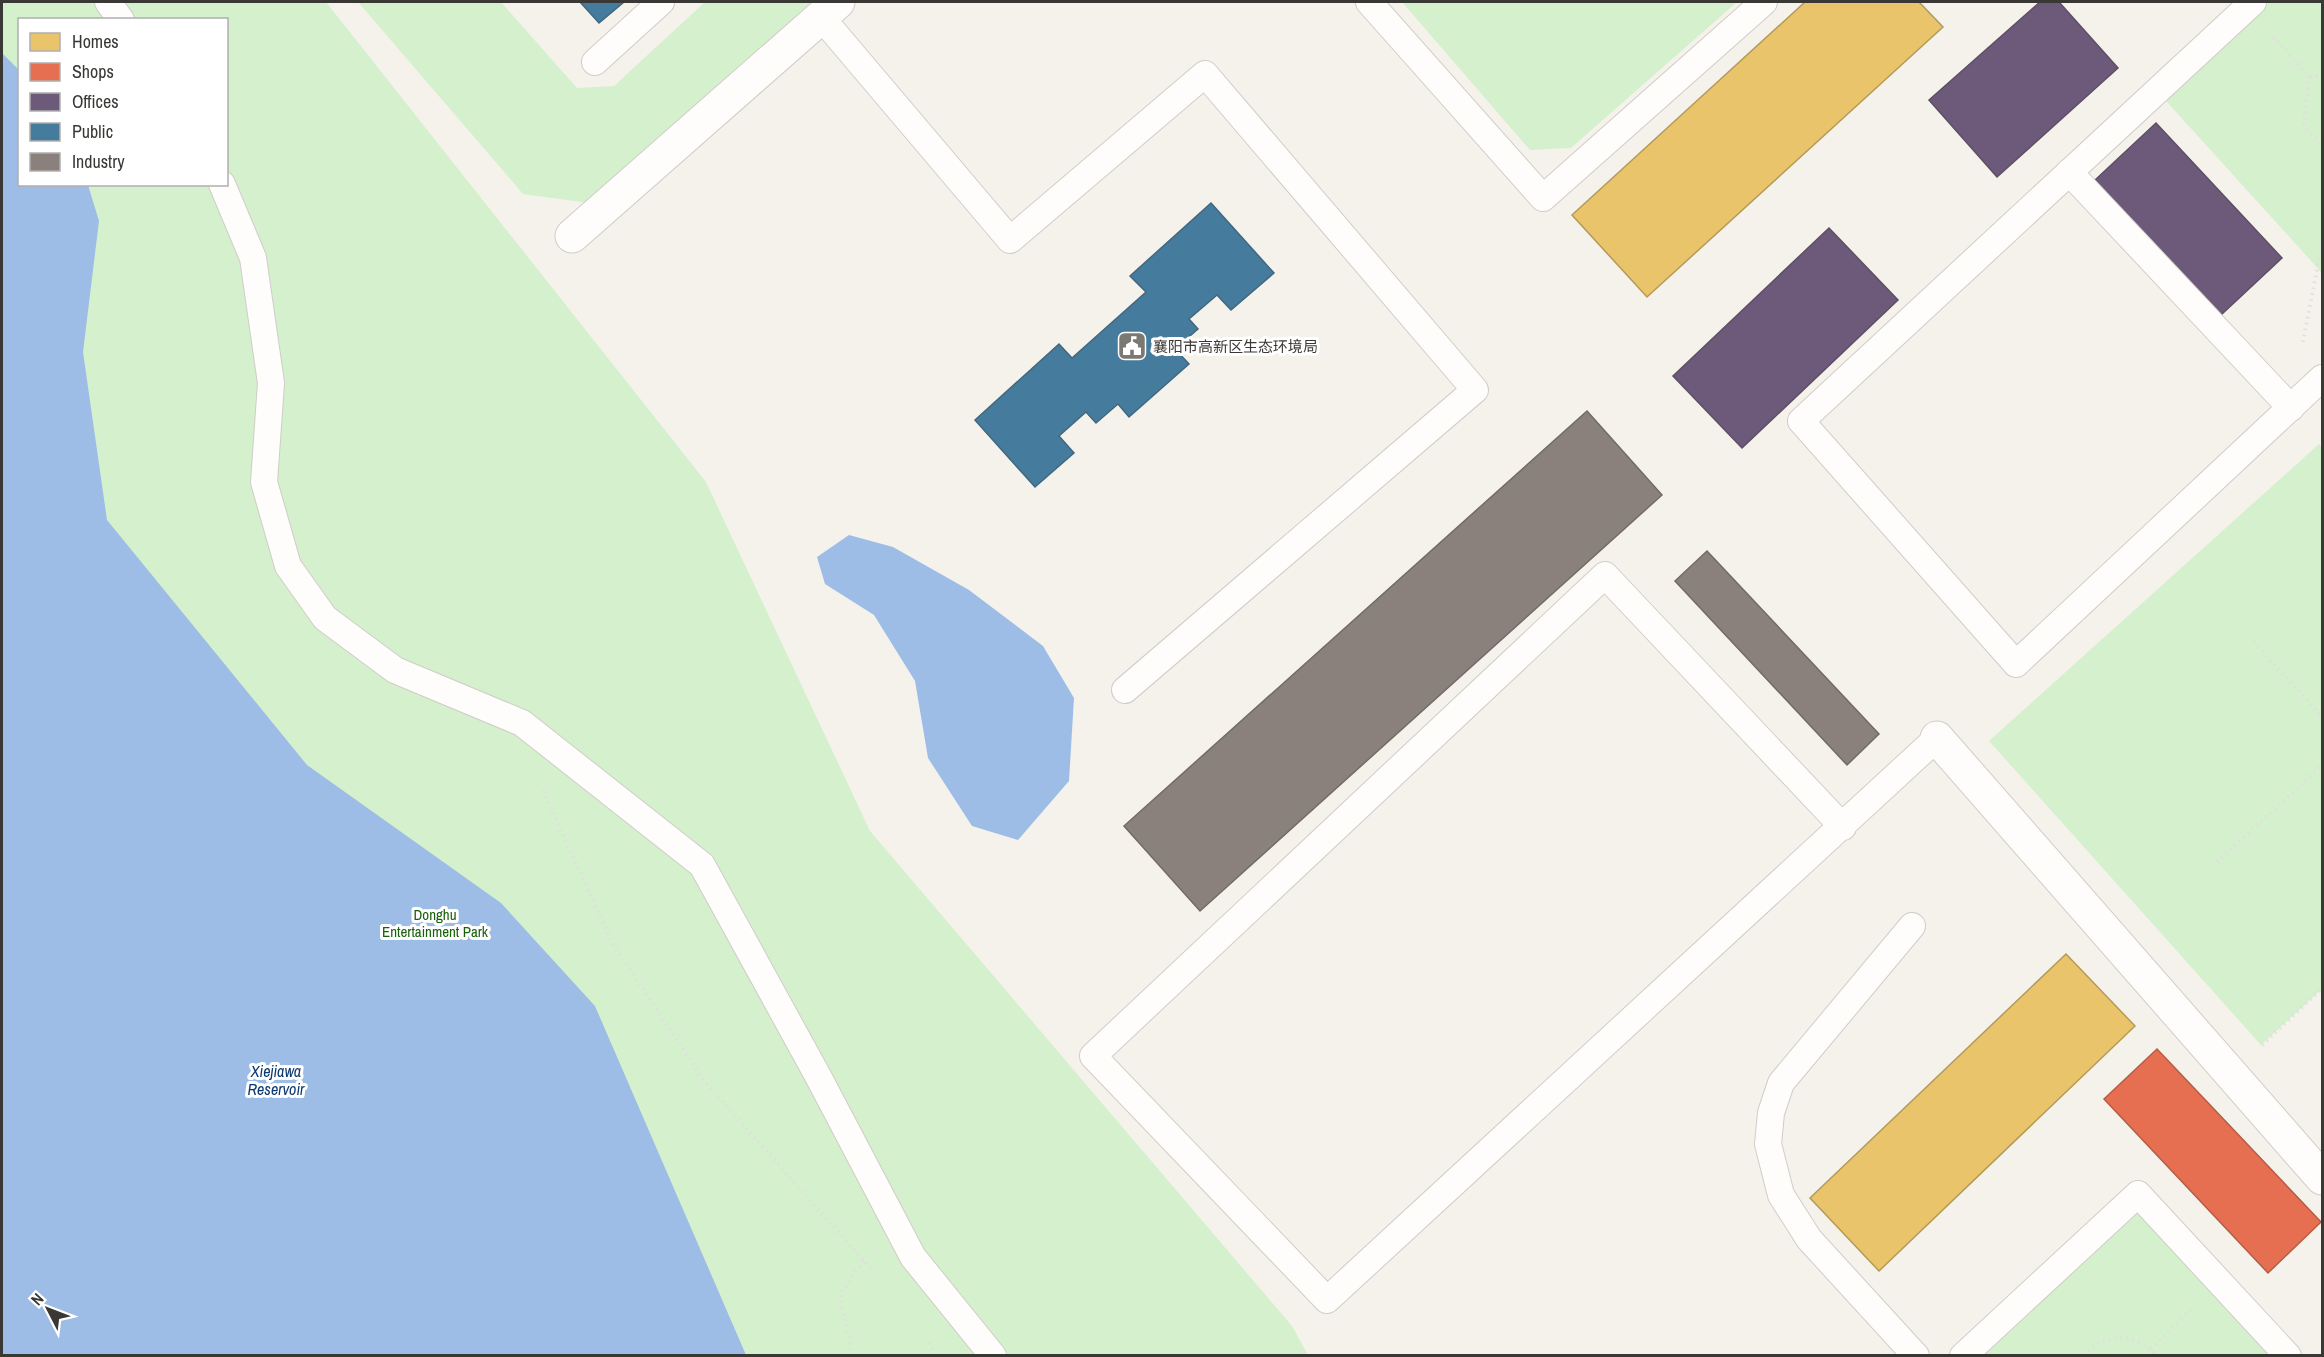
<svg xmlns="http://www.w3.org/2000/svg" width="2324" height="1357" viewBox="0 0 2324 1357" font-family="'Archivo Narrow','Noto Sans SC',sans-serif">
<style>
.green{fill:#d5f0cc;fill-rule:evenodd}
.water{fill:#9ebde6}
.homes{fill:#e9c46a;stroke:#b49a5a;stroke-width:1.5}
.shops{fill:#e76f51;stroke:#b35e48;stroke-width:1.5}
.offices{fill:#6d597a;stroke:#5e4f65;stroke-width:1.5}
.public{fill:#457b9d;stroke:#42677e;stroke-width:1.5}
.industry{fill:#8a817c;stroke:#726b66;stroke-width:1.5}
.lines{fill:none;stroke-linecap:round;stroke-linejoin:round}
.lane-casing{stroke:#d0cdc8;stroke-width:28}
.street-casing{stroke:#d0cdc8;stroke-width:35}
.path{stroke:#e0dfde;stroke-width:4;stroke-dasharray:1.5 4.5;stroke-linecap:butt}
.lane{stroke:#fefdfc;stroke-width:26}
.street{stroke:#fefdfc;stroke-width:33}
.labels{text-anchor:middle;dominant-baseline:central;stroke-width:6;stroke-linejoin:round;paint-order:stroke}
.poi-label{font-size:15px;fill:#3a3834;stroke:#fff;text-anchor:start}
.park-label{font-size:15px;fill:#19600b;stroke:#fff}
.water-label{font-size:16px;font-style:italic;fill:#0b386f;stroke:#fff}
</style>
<rect width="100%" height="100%" fill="#f5f2ec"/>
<path class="green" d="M 2,2 L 326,2 L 706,482 L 870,831 L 1292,1326 L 1308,1355 L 2,1356 ZM 20,20 L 226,20 L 226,184 L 20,184 Z
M 358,2 L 501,2 L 577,88 L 614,86 L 705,2 L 811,2 L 589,203 L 523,194 Z
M 1402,2 L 1737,2 L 1571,148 L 1530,150 Z
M 2253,2 L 2322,2 L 2322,273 L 2157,91 Z
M 2319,444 L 2322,448 L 2322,989 L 2261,1045 L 1989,741 Z
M 2138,1195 L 2288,1356 L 1963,1356 Z"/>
<path class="water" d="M 2,53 L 19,70 L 20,184 L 88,185 L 99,221 L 83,352 L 107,520 L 307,765 L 501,903 L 595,1006 L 746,1355 L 2,1355 Z
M 849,535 L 893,547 L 969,590 L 1043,646 L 1074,698 L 1069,781 L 1018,840 L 972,826 L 928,758 L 915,681 L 874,615 L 825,584 L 817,557 Z"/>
<path class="homes" d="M 1805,2 L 1919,2 L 1943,27 L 1647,297 L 1572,215 Z
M 2066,954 L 2135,1026 L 1879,1271 L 1810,1198 Z"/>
<path class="shops" d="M 2157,1049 L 2321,1222 L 2268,1273 L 2104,1099 Z"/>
<path class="offices" d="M 2040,2 L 2059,2 L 2118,68 L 1997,177 L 1929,100 Z
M 2156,123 L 2282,258 L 2221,315 L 2094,181 Z
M 1829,228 L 1898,300 L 1742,448 L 1673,376 Z"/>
<path class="public" d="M 580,2 L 624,2 L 599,23 Z
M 1211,203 L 1274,273 L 1231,310 L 1217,295 L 1189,319 L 1198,329 L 1175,349 L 1189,364 L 1129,417 L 1118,404 L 1096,423 L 1086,412 L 1059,436 L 1074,453 L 1035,487 L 975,420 L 1059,344 L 1072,358 L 1146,292 L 1130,276 Z"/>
<path class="industry" d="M 1587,411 L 1662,495 L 1200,911 L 1124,826 Z
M 1707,551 L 1879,734 L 1847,765 L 1675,581 Z"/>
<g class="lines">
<g class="lane-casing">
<path id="lane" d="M 108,2 L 121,20
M 1369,2 L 1543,198 L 1764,2
M 2253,2 L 1801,421 L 2016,664 L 2322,378
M 821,17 L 1010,240 L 1205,74 L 1475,390 L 1125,690
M 595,62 L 661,2
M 2069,172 L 2291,408
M 222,184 L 253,258 L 271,383 L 264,482 L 288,566 L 325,618 L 395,670 L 522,723 L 702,865 L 819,1078 L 913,1257 L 993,1356
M 1843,827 L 1605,575 L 1093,1056 L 1327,1300 L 1937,738
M 1912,926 L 1781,1083 L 1771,1113 L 1768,1144 L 1781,1195 L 1809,1239 L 1916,1356
M 1963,1356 L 2138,1194 L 2288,1356"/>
</g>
<g class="street-casing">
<path id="street" d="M 572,236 L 838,2
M 1937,738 L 2322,1178"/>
</g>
<path class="path" d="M 2273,37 L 2309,76 L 2322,76
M 2309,76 L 2304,125 L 2322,144
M 2303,342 L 2322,244
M 2254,642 L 2322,717
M 543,791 L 613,944 L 705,1082 L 873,1271
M 2217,862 L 2322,765
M 2262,1045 L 2322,988
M 929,1343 L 936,1356
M 2151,1349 L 2191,1309
M 852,1356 L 840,1294 L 865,1259
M 2084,1356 C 2102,1333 2138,1332 2156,1356"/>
<use href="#lane" class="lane"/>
<use href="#street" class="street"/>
</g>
<defs>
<g id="civic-square" transform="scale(1.5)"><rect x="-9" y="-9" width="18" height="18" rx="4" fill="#7b7974" stroke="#fff"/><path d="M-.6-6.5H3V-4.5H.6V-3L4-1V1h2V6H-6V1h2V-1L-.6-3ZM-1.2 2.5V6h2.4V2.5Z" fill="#fff"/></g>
</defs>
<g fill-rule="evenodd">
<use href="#civic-square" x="1132" y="346"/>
</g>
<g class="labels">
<g class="poi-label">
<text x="1153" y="346">襄阳市高新区生态环境局</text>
</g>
<g class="park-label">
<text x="435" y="914">Donghu<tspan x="435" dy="17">Entertainment Park</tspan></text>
</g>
<g class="water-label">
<text x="276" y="1071">Xiejiawa<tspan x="276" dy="18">Reservoir</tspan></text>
</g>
</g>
<rect width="2324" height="1357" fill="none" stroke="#3a3834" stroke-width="6"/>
<rect x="18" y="18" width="210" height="168" fill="#ffffff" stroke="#b0afae" stroke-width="1.5"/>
<rect x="30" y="33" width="30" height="18" fill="#e9c46a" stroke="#b0afae" stroke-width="1.5"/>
<text x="72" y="48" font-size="18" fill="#3a3834">Homes</text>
<rect x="30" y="63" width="30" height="18" fill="#e76f51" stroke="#b0afae" stroke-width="1.5"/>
<text x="72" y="78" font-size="18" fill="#3a3834">Shops</text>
<rect x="30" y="93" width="30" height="18" fill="#6d597a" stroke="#b0afae" stroke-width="1.5"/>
<text x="72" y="108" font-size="18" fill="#3a3834">Offices</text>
<rect x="30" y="123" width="30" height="18" fill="#457b9d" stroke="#b0afae" stroke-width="1.5"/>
<text x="72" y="138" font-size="18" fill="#3a3834">Public</text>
<rect x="30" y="153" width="30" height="18" fill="#8a817c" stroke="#b0afae" stroke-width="1.5"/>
<text x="72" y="168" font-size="18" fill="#3a3834">Industry</text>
<g transform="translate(48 1309) rotate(312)" stroke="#ffffff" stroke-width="4.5" paint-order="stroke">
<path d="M0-4.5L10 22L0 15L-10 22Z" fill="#3a3834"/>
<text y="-9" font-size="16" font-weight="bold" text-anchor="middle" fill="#3a3834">N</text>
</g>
</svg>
